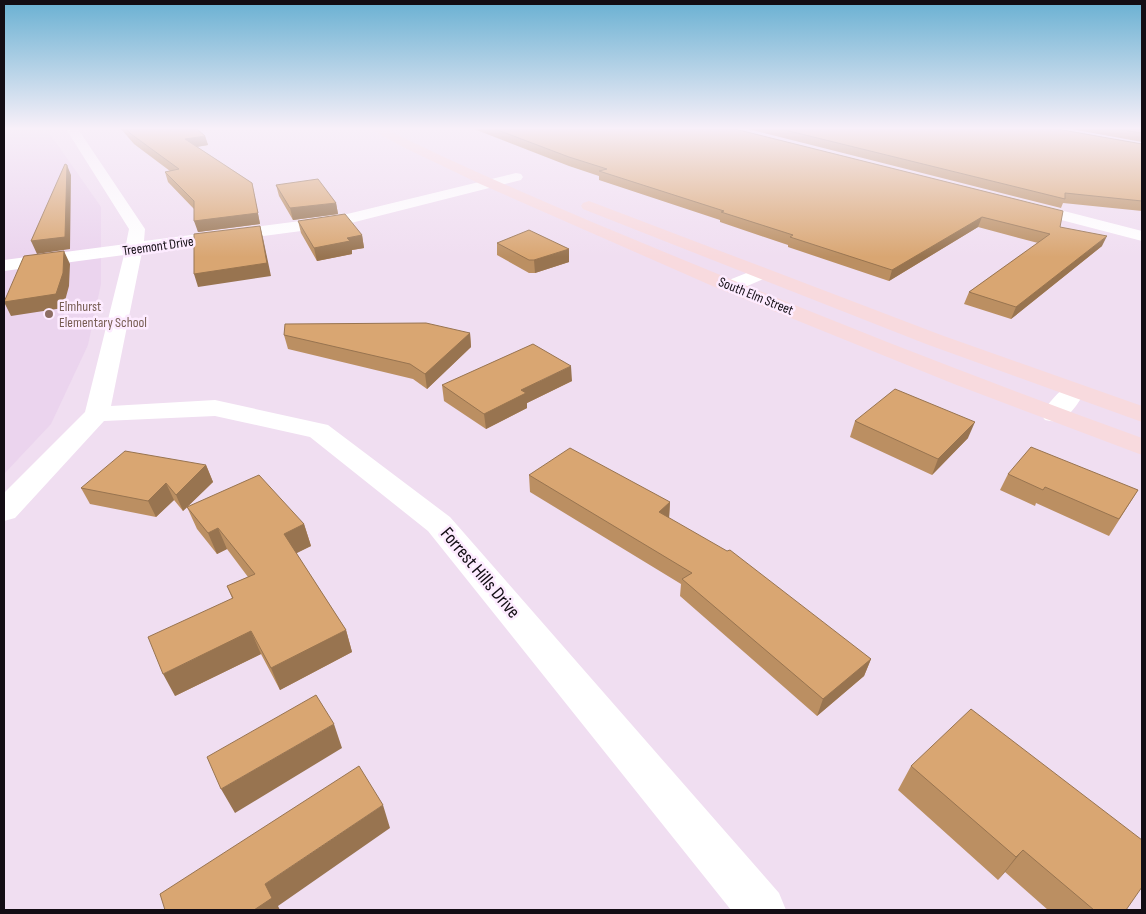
<svg xmlns="http://www.w3.org/2000/svg" width="1146" height="914" viewBox="0 0 1146 914" font-family="'Sofia Sans Condensed',sans-serif">
<style>
.built{fill:#ebd4ee}
.lines{fill:none;stroke-linecap:round;stroke-linejoin:round}
.street{fill:#fff;fill-rule:evenodd}
.secondary{fill:#f8dade;fill-rule:evenodd}
.wall{fill:#bb8f62}
.shaded-wall{fill:#987450}
.building{fill:#d9a672;stroke:#987450}
.education-dot{fill:#8d6e63;stroke:#fdebff;stroke-width:2}
.labels{text-anchor:middle;dominant-baseline:central;stroke-width:5;stroke-linejoin:round;paint-order:stroke}
.far-street-label{font-size:14px;fill:#130d14;stroke:#fdebff}
.far-education-label{font-size:14px;fill:#785e54;stroke:#fdebff;text-anchor:start}
.near-street-label{font-size:19px;fill:#130d14;stroke:#fdebff}
</style>
<rect width="100%" height="100%" fill="#f0def1"/>
<path class="built" d="M 4,129 L 50,129 L 50,134 L 101,207 L 101,284 L 88,345 L 51,424 L 4,474 Z"/>
<g class="lines">
<path class="street" d="M 66,129 L 78,129 L 145,229 L 144,241 L 339,216 L 516,173 L 521,174 L 523,177 L 521,180 L 339,226 L 142,252 L 111,406 L 215,400 L 328,425 L 450,517 L 779,893 L 786,910 L 731,910 L 428,531 L 310,437 L 215,416 L 104,421 L 15,518 L 4,521 L 4,493 L 85,412 L 124,255 L 4,271 L 4,260 L 126,244 L 129,229 Z
M 1025,201 L 1142,231 L 1142,241 L 1019,209 L 1017,206 L 1019,203 Z
M 759,268 L 766,270 L 768,274 L 766,278 L 738,290 L 731,292 L 724,290 L 721,286 L 724,282 Z
M 1074,384 L 1083,386 L 1086,391 C 1075,407 1066,426 1045,420 L 1041,415 C 1049,403 1060,387 1074,384 Z"/>
<path class="secondary" d="M 370,129 L 385,129 C 492,181 603,227 713,272 C 855,330 998,386 1142,438 L 1142,455 L 954,384 L 717,288 L 478,183 L 407,149 Z
M 589,201 L 941,335 L 1142,406 L 1142,422 L 926,344 L 583,209 L 581,206 L 583,203 Z"/>
</g>
<path class="wall" d="M 121,129 L 197,129 L 205,136 L 208,145 L 197,147 L 252,183 L 260,224 L 198,232 L 194,209 L 168,182 L 165,172 L 170,171 L 134,144 Z
M 474,129 L 736,129 L 1060,227 L 1102,246 L 1011,319 L 964,304 L 969,292 L 1038,243 L 978,227 L 889,281 L 788,247 L 788,245 L 720,222 L 720,220 L 599,180 L 599,176 L 569,166 Z
M 748,129 L 1057,129 L 1142,144 L 1142,211 L 1063,203 L 1061,208 Z
M 1071,129 L 1142,129 L 1142,142 Z
M 276,185 L 336,203 L 338,214 L 293,220 L 279,196 Z
M 298,221 L 362,235 L 364,248 L 352,250 L 352,254 L 317,261 L 301,233 Z
M 497,243 L 569,249 L 569,262 L 535,273 L 529,273 L 497,255 Z
M 470,333 L 471,347 L 427,389 L 413,379 L 288,349 L 284,335 Z
M 572,381 L 527,403 L 527,408 L 486,429 L 444,401 L 442,385 Z
M 855,421 L 968,438 L 932,475 L 850,437 Z
M 206,465 L 213,482 L 183,511 L 174,500 L 156,517 L 90,504 L 81,488 Z
M 1008,474 L 1138,490 L 1109,536 L 1036,503 L 1035,506 L 1000,490 Z
M 529,475 L 670,502 L 669,518 L 871,659 L 864,676 L 817,716 L 680,596 L 681,584 L 530,492 Z
M 187,507 L 304,524 L 311,546 L 296,553 L 346,630 L 352,652 L 280,690 L 261,654 L 175,696 L 232,598 L 227,586 L 248,577 L 227,549 L 217,554 L 197,529 Z
M 911,766 L 1126,910 L 1048,910 L 1005,872 L 998,880 L 898,790 Z"/>
<path class="shaded-wall" d="M 205,136 L 208,145 L 188,148 L 185,139 Z
M 67,165 L 71,175 L 70,249 L 37,254 L 31,241 Z
M 252,183 L 260,224 L 198,232 L 194,221 Z
M 336,203 L 338,214 L 293,220 L 290,208 Z
M 982,217 L 978,227 L 889,281 L 892,270 Z
M 260,226 L 263,238 L 271,276 L 198,287 L 194,274 Z
M 362,235 L 364,248 L 352,250 L 352,254 L 317,261 L 314,248 L 347,238 Z
M 1107,236 L 1102,246 L 1011,319 L 1016,307 Z
M 569,249 L 569,262 L 535,273 L 534,260 Z
M 64,251 L 70,264 L 69,286 L 63,308 L 11,316 L 4,302 Z
M 470,333 L 471,347 L 427,389 L 425,374 Z
M 571,366 L 572,381 L 527,403 L 527,408 L 486,429 L 484,414 L 521,390 Z
M 975,422 L 968,438 L 932,475 L 938,459 Z
M 206,465 L 213,482 L 183,511 L 176,495 Z
M 166,483 L 174,500 L 156,517 L 148,501 Z
M 670,502 L 669,519 L 659,512 Z
M 304,524 L 311,546 L 291,556 L 284,534 Z
M 218,528 L 227,549 L 217,554 L 208,533 Z
M 346,630 L 352,652 L 280,690 L 271,668 Z
M 251,631 L 261,654 L 175,696 L 163,674 Z
M 871,659 L 864,676 L 817,716 L 823,699 Z
M 334,724 L 342,748 L 235,813 L 221,789 Z
M 383,805 L 390,828 L 278,906 L 280,910 L 254,910 L 265,884 Z
M 1023,850 L 1005,872 L 998,880 L 1016,857 Z"/>
<path class="building" d="M 126,129 L 197,129 L 205,136 L 185,139 L 252,183 L 258,213 L 194,221 L 194,201 L 165,172 L 179,169 L 131,134 Z
M 495,129 L 735,129 L 1063,211 L 1060,227 L 1107,236 L 1016,307 L 969,292 L 1050,234 L 982,217 L 892,270 L 790,237 L 793,235 L 721,212 L 724,211 L 599,171 L 607,169 L 569,157 Z
M 781,129 L 1057,129 L 1142,144 L 1142,201 L 1065,193 L 1065,199 Z
M 1117,129 L 1142,129 L 1142,133 Z
M 65,164 L 67,165 L 65,237 L 31,241 Z
M 318,179 L 336,203 L 290,208 L 276,185 Z
M 345,214 L 362,235 L 347,238 L 350,241 L 314,248 L 298,221 Z
M 260,226 L 267,263 L 194,274 L 194,234 Z
M 529,230 L 569,249 L 534,260 L 529,260 L 497,243 Z
M 64,251 L 63,273 L 56,294 L 4,302 L 24,256 Z
M 426,323 L 470,333 L 425,374 L 410,364 L 284,335 L 285,324 Z
M 533,344 L 571,366 L 521,390 L 526,393 L 484,414 L 442,385 Z
M 895,389 L 975,422 L 938,459 L 855,421 Z
M 1031,447 L 1138,490 L 1119,519 L 1045,487 L 1043,490 L 1008,474 Z
M 570,448 L 670,502 L 659,512 L 727,551 L 730,550 L 871,659 L 823,699 L 682,579 L 692,573 L 529,475 Z
M 125,451 L 206,465 L 176,495 L 166,483 L 148,501 L 81,488 Z
M 259,475 L 304,524 L 284,534 L 346,630 L 271,668 L 251,631 L 163,674 L 148,637 L 233,598 L 227,586 L 255,574 L 218,528 L 208,533 L 187,507 Z
M 316,695 L 334,724 L 221,789 L 207,757 Z
M 971,709 L 1142,840 L 1142,887 L 1126,910 L 1094,910 L 1023,850 L 1016,857 L 911,766 Z
M 359,766 L 383,805 L 265,884 L 272,898 L 254,910 L 165,910 L 160,894 Z"/>
<linearGradient id="sky" x2="0" y2="1"><stop stop-color="#69b0d2"/><stop offset="0.5" stop-color="#f8f0f9"/><stop offset="1" stop-color="#f8f0f9" stop-opacity="0"/></linearGradient>
<rect width="1146" height="257" fill="url(#sky)"/>
<circle class="education-dot" cx="49" cy="314" r="5"/>
<g class="labels">
<g class="far-street-label">
<text transform="translate(158 246) rotate(-8)">Treemont Drive</text>
<text transform="translate(756 296) rotate(22)">South Elm Street</text>
</g>
<g class="far-education-label">
<text x="59" y="306">Elmhurst<tspan x="59" dy="16">Elementary School</tspan></text>
</g>
<g class="near-street-label">
<text transform="translate(480 573) rotate(50)">Forrest Hills Drive</text>
</g>
</g>
<rect width="1146" height="914" fill="none" stroke="#130d14" stroke-width="10"/>
</svg>
